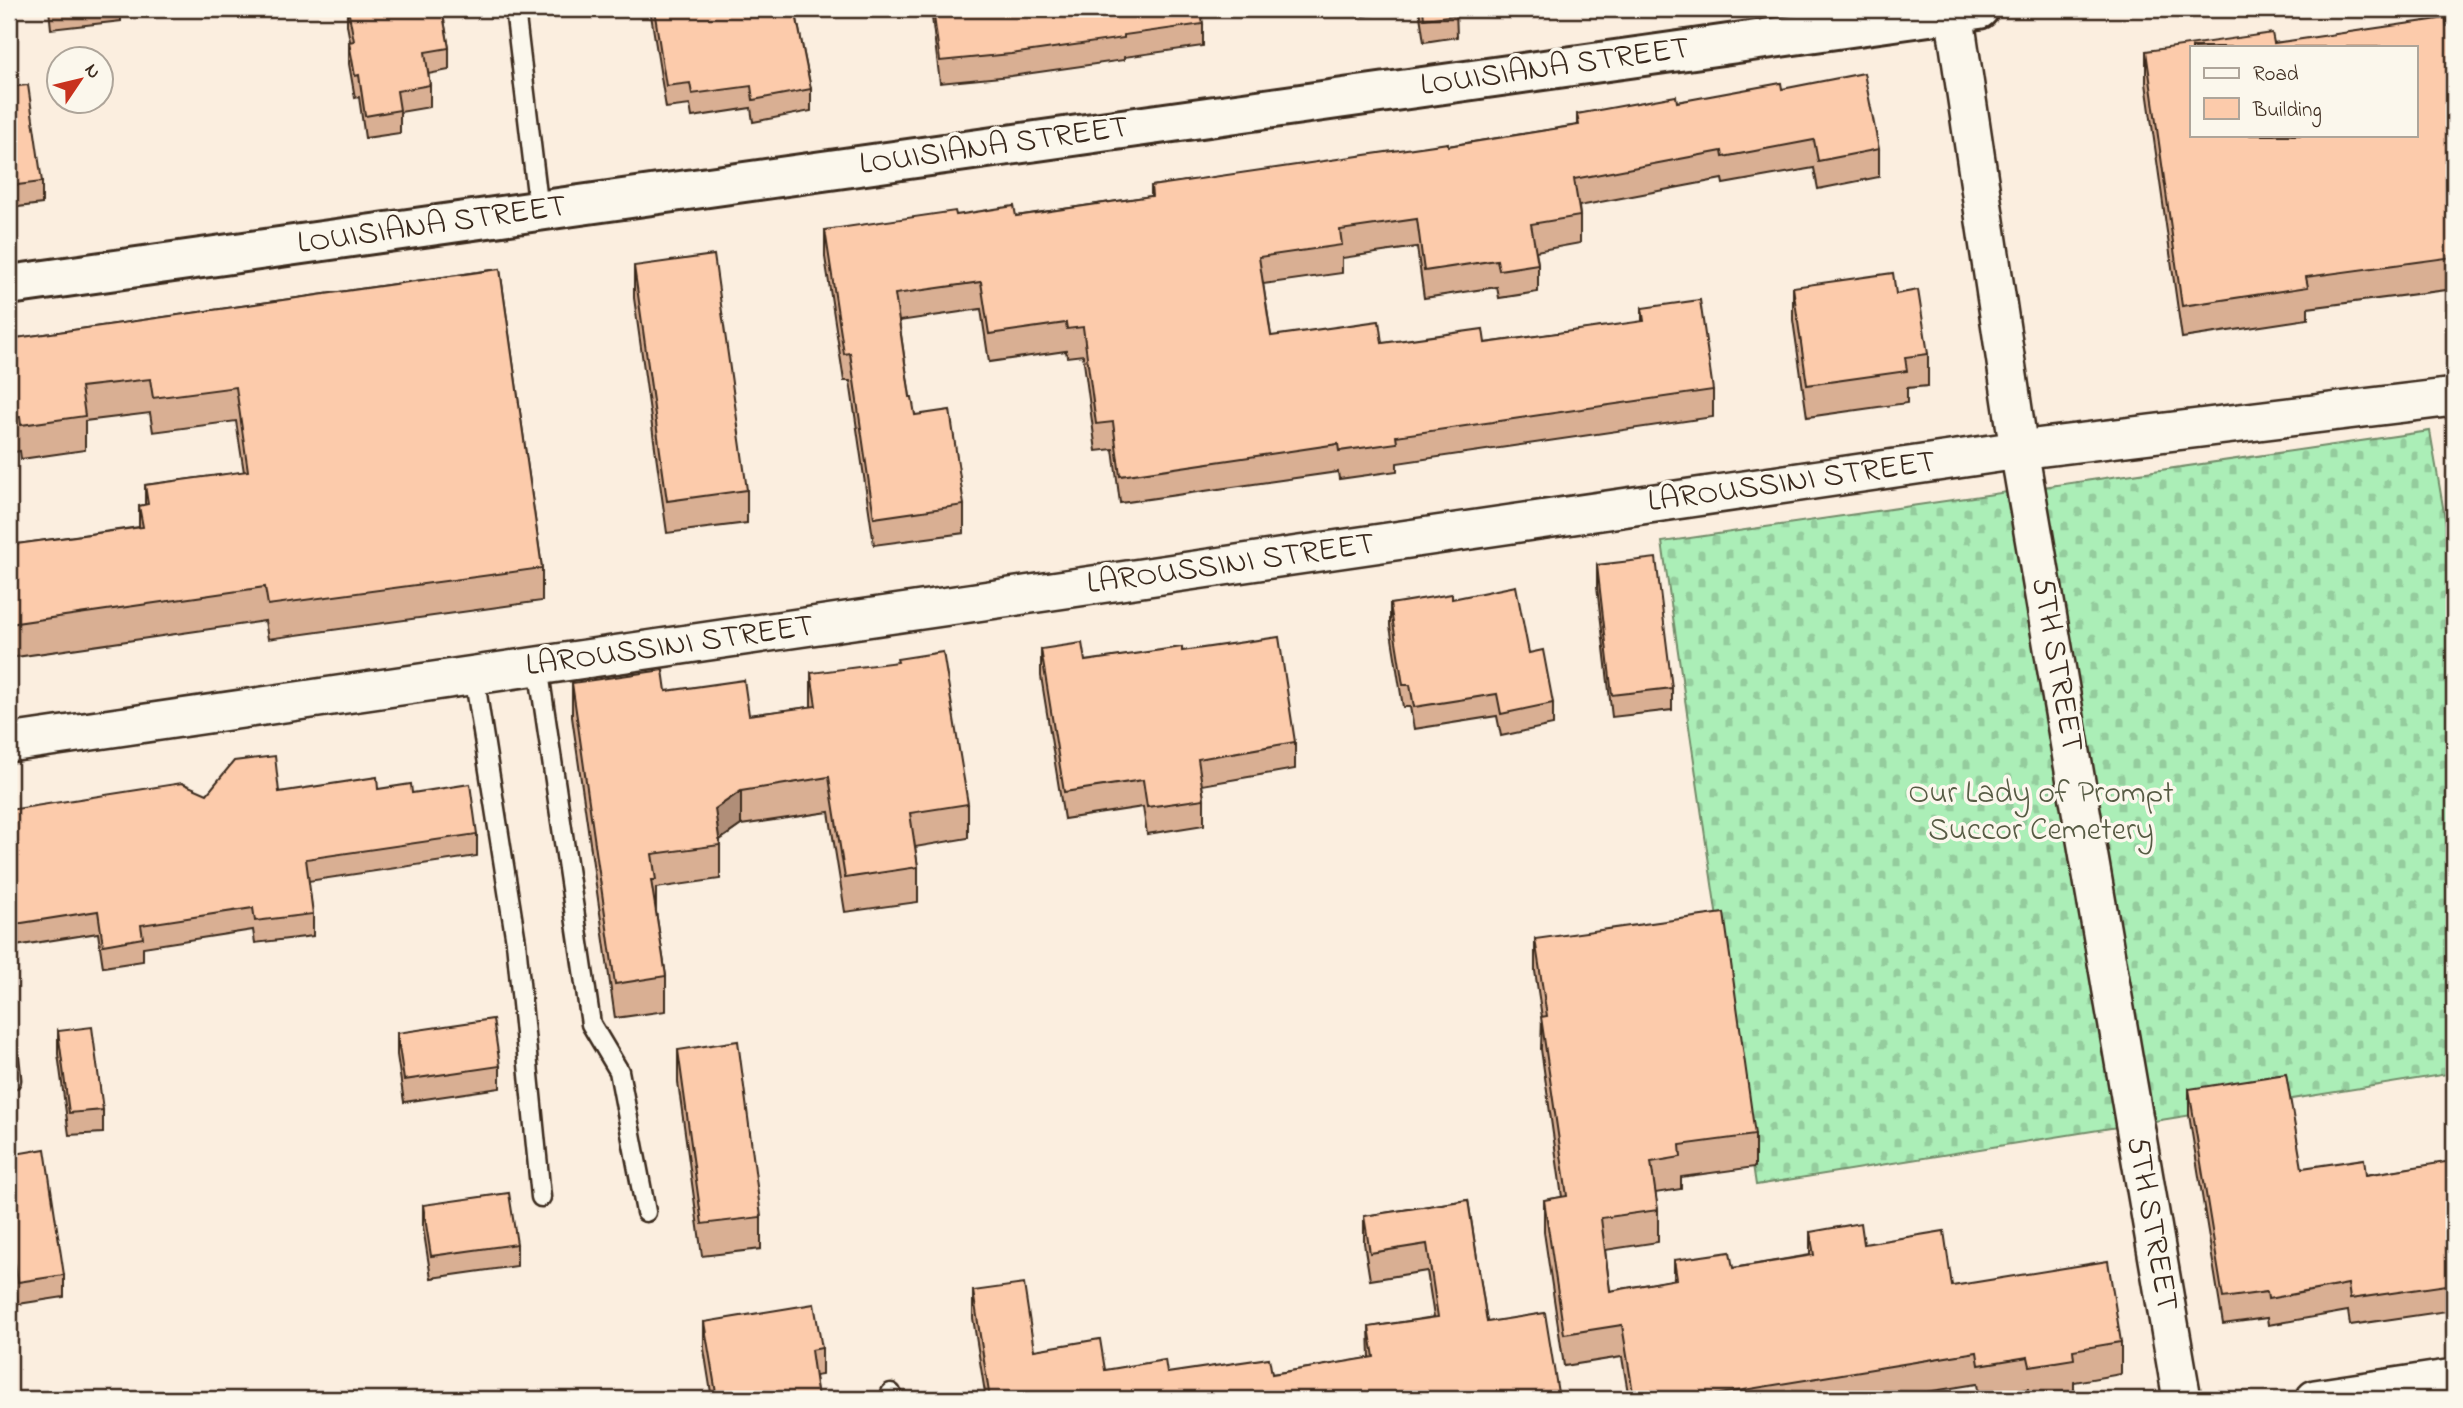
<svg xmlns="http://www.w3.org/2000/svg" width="2463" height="1408" viewBox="0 0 2463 1408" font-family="'Indie Flower',sans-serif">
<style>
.cemetery{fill:url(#cemetery-stones);stroke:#738c6a;stroke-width:2}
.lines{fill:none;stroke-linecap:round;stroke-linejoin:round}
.service-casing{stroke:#3b2a1e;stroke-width:23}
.minor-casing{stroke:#3b2a1e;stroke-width:42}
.secondary-casing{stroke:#3b2a1e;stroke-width:44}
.service{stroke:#fbf7ec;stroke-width:18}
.minor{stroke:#fbf7ec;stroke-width:37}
.secondary{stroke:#fbf7ec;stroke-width:38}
.wall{fill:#d9af93;stroke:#3b2a1e;stroke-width:2}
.shaded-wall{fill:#b08e78;stroke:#3b2a1e;stroke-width:2}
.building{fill:#fccbab;stroke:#3b2a1e;stroke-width:2;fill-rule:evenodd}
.labels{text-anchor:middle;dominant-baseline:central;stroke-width:7;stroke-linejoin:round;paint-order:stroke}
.street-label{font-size:32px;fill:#3b2a1e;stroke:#fbf7ec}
.park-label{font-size:32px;fill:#575b44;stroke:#fbf7ec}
</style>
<defs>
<pattern id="cemetery-stones" width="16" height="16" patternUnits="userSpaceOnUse" patternTransform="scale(1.75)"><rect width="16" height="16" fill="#abeeb7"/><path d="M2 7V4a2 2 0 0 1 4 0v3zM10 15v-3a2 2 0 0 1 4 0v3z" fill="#94cc9d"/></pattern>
</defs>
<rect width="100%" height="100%" fill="#fbeedf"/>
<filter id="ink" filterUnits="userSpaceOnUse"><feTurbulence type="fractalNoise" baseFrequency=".0143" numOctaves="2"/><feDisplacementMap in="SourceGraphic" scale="14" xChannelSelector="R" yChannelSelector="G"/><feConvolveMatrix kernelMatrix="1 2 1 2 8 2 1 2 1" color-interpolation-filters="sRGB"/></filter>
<g filter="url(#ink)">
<path class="cemetery" d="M 2430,431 L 2454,571 L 2454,1073 L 1756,1185 L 1662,542 Z"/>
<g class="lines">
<g class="service-casing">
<path id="service" d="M 515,9 L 539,211
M 538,666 L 591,1024 L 619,1071 L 646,1212
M 474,675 L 516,942 L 541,1197
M 9,1060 L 11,1080
M 891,1393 L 892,1399"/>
</g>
<g class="minor-casing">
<path id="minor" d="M 1954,12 L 2019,450 L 2182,1399
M 9,743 L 2019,450 L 2454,397
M 2315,1399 L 2454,1378"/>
</g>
<g class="secondary-casing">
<path id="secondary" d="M 9,285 L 1979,9"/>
</g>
<use href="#service" class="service"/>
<use href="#minor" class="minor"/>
<use href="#secondary" class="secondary"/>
</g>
<path class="wall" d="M 49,9 L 121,9 L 121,21 L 51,29 Z
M 347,9 L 442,9 L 449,48 L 449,70 L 428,74 L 430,85 L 430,107 L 400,112 L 400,133 L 365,138 L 359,97 L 355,98 L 349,64 L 349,42 L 350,41 L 347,25 Z
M 651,9 L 795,9 L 811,89 L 811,111 L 753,122 L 751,108 L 692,117 L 690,105 L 666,108 L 651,15 Z
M 931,9 L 1200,9 L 1203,24 L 1203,46 L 1124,57 L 1124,60 L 1011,76 L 940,83 Z
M 1361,9 L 1410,9 L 1363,16 Z
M 1419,9 L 1456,9 L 1457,37 L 1424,42 Z
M 2454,25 L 2454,289 L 2308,308 L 2308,319 L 2182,338 L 2146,83 L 2146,51 L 2274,43 Z
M 9,87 L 42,182 L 42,204 L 9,208 Z
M 1782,89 L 1879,149 L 1879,177 L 1818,189 L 1814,168 L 1723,184 L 1722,179 L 1579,206 L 1580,216 L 1580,243 L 1536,251 L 1538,264 L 1538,292 L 1499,298 L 1497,287 L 1424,298 L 1417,247 L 1342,258 L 1342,273 L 1263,284 L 1271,336 L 1382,343 L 1485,343 L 1642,322 L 1642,308 L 1713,390 L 1713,417 L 1397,463 L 1397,471 L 1339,479 L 1338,472 L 1120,503 L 1113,449 L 1096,451 L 1083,355 L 1067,357 L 1066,351 L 989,362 L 981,309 L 899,321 L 910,397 L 915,415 L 964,505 L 964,533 L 874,545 L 850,381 L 844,381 L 825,257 L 825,230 L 956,215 L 1016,216 L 1151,196 L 1151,186 L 1448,146 L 1577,125 L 1577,114 Z
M 634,266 L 747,490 L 747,523 L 667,533 L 634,298 Z
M 500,269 L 542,568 L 542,601 L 268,639 L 265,621 L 9,658 L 9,545 L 139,527 L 139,506 L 145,505 L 145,485 L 244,472 L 236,421 L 153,432 L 150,413 L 85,421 L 85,450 L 21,459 L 20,451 L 9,453 L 9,339 Z
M 1793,287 L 1896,294 L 1928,354 L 1928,386 L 1907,388 L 1907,403 L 1807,417 L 1793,320 Z
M 2452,464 L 2454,464 L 2454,499 L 2452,486 Z
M 1597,565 L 1672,688 L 1672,710 L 1612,717 L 1597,587 Z
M 1452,599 L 1529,653 L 1553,703 L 1553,725 L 1501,736 L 1497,716 L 1414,729 L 1410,707 L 1403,707 L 1390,626 L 1390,604 Z
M 1041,649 L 1085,661 L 1182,651 L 1295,742 L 1295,769 L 1202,785 L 1204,799 L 1204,825 L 1147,834 L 1143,807 L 1064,819 L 1041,676 Z
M 811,673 L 968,804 L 968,838 L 915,847 L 918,867 L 918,902 L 845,912 L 829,812 L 741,825 L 720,840 L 720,879 L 656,888 L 656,912 L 666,976 L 666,1011 L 615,1018 L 572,717 L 572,683 L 666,691 L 749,715 L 811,707 Z
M 378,789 L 412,793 L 477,834 L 477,856 L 308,881 L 313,914 L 313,936 L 255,943 L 253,930 L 143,947 L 143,961 L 103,967 L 98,933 L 9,947 L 9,810 L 207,794 Z
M 1535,939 L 1755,1135 L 1755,1167 L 1681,1177 L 1681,1189 L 1655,1193 L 1658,1210 L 1658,1242 L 1605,1250 L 1610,1291 L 1674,1280 L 1674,1260 L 1733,1268 L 1810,1255 L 1810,1232 L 1864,1244 L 1952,1286 L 2121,1342 L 2121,1374 L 2074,1382 L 2074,1391 L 2030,1398 L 2028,1389 L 1979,1397 L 1977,1384 L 1883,1399 L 1629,1399 L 1622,1357 L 1564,1366 L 1544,1232 L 1544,1200 L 1562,1197 L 1541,1049 L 1542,1017 L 1535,971 Z
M 58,1031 L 103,1110 L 103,1133 L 69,1135 L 58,1054 Z
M 397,1033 L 500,1066 L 500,1088 L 404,1102 L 397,1055 Z
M 678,1050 L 761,1217 L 761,1249 L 702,1256 L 678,1082 Z
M 2189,1089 L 2302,1168 L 2366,1175 L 2450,1162 L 2450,1150 L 2454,1150 L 2454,1310 L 2350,1325 L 2348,1311 L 2268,1325 L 2267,1318 L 2223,1324 L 2189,1115 Z
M 9,1155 L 64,1275 L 64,1297 L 18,1304 L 9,1245 Z
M 1468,1200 L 1487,1322 L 1559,1399 L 986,1399 L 973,1318 L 973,1291 L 1034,1350 L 1105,1370 L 1167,1373 L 1272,1374 L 1370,1358 L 1369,1327 L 1434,1317 L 1427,1271 L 1370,1280 L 1364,1243 L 1364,1216 Z
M 423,1205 L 517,1244 L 517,1266 L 431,1278 L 423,1227 Z
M 704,1322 L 822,1348 L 822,1375 L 815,1376 L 818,1399 L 712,1399 L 704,1349 Z"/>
<path class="shaded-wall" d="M 741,791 L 741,825 L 715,843 L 715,809 Z"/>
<path class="building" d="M 348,9 L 442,9 L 449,48 L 425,52 L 430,85 L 397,91 L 400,110 L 365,116 L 359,75 L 355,76 L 349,42 L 354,41 Z
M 654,9 L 795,9 L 811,89 L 753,100 L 751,86 L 692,94 L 690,83 L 666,86 Z
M 933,9 L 1200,9 L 1203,24 L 1124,35 L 1124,38 L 1011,54 L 940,61 Z
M 1423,9 L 1456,9 L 1457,15 L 1424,19 Z
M 2446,18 L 2447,26 L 2454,25 L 2454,257 L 2306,277 L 2308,287 L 2182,306 L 2146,51 L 2272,33 L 2274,43 ZM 2192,47 L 2416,47 L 2416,135 L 2192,135 Z
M 1864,73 L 1879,149 L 1818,161 L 1814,140 L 1723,157 L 1722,151 L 1574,179 L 1580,216 L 1531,224 L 1538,264 L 1499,270 L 1497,260 L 1424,271 L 1417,219 L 1340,230 L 1342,245 L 1259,257 L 1271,336 L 1379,321 L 1382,343 L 1483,329 L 1485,343 L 1644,321 L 1642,308 L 1700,300 L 1713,390 L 1396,436 L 1397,443 L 1339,451 L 1338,444 L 1120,476 L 1113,422 L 1096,424 L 1083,327 L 1067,329 L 1066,323 L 989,334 L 981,282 L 895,294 L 910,397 L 912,397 L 915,415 L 950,410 L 964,505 L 874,518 L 850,353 L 844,354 L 825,230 L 955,211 L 956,215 L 1014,206 L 1016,216 L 1152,196 L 1151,186 L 1448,143 L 1448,146 L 1579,125 L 1577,114 L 1676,96 L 1677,102 L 1781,83 L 1782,89 Z
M 28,85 L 42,182 L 9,186 L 9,87 Z
M 714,255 L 747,490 L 667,501 L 634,266 Z
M 500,269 L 542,568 L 268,605 L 265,587 L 9,624 L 9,545 L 143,527 L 139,506 L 148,504 L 145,485 L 248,471 L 236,387 L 153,398 L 150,379 L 81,387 L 85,416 L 21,425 L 20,417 L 9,419 L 9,339 Z
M 1893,273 L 1896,294 L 1918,290 L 1928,354 L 1905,357 L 1907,371 L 1807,385 L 1793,287 Z
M 1656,558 L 1672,688 L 1612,695 L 1597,565 Z
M 1516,586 L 1529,653 L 1543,650 L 1553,703 L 1501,714 L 1497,694 L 1414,707 L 1410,685 L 1403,685 L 1390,604 L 1452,594 L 1452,599 Z
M 1279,637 L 1295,742 L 1198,759 L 1204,799 L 1147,807 L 1143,780 L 1064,792 L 1041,649 L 1082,643 L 1085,661 L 1182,647 L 1182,651 Z
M 943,652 L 968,804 L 910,813 L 918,867 L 845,878 L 829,777 L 741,791 L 715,809 L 720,845 L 652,854 L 656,880 L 651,880 L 666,976 L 615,984 L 572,683 L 663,670 L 666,691 L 744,680 L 749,715 L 816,706 L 811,673 L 898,662 L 897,659 Z
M 275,756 L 279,792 L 377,777 L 378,789 L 411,784 L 412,793 L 470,784 L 477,834 L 306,859 L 313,914 L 255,921 L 253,908 L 141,925 L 143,938 L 103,945 L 98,911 L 9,925 L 9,810 L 182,783 L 207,794 L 234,761 Z
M 1724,913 L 1755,1135 L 1680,1145 L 1681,1157 L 1651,1162 L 1658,1210 L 1601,1218 L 1610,1291 L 1677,1279 L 1674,1260 L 1730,1252 L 1733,1268 L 1814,1255 L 1810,1232 L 1861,1223 L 1864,1244 L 1944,1231 L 1952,1286 L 2108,1261 L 2121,1342 L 2073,1350 L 2074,1359 L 2030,1366 L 2028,1357 L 1979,1365 L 1977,1352 L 1689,1399 L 1634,1399 L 1622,1325 L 1564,1334 L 1544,1200 L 1567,1196 L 1541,1017 L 1547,1016 L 1535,939 Z
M 493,1019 L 500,1066 L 404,1080 L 397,1033 Z
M 92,1027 L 103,1110 L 69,1113 L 58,1031 Z
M 738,1041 L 761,1217 L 702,1224 L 678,1050 Z
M 2286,1074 L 2302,1168 L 2364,1159 L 2366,1175 L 2452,1161 L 2450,1150 L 2454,1150 L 2454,1284 L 2350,1299 L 2348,1284 L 2268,1299 L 2267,1292 L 2223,1298 L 2189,1089 Z
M 45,1149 L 64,1275 L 18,1282 L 9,1223 L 9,1155 Z
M 509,1193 L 517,1244 L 431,1256 L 423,1205 Z
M 1468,1200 L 1487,1322 L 1545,1313 L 1559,1399 L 990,1399 L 973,1291 L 1024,1284 L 1034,1350 L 1100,1339 L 1105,1370 L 1165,1360 L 1167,1373 L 1269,1358 L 1272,1374 L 1374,1357 L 1369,1327 L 1438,1317 L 1427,1244 L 1370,1253 L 1364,1216 Z
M 814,1304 L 822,1348 L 811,1350 L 818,1399 L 717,1399 L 704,1322 Z"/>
</g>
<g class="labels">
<g class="street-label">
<text transform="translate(1555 68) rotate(-8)">LOUISIANA STREET</text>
<text transform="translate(994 147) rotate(-8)">LOUISIANA STREET</text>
<text transform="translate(432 226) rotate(-8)">LOUISIANA STREET</text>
<text transform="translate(1792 483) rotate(-8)">LAROUSSINI STREET</text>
<text transform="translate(1231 565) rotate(-8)">LAROUSSINI STREET</text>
<text transform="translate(670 647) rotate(-8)">LAROUSSINI STREET</text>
<text transform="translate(2056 665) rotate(80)">5TH STREET</text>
<text transform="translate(2151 1224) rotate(80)">5TH STREET</text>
</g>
<g class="park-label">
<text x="2041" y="794">Our Lady of Prompt<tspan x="2041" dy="37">Succor Cemetery</tspan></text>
</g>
</g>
<rect width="2463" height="1408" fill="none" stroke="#fbf7ec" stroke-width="35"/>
<rect x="18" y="18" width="2428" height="1373" fill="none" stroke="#3b2a1e" stroke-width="2.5" filter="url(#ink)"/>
<rect x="2190" y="46" width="228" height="91" fill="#fbf7ec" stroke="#aea59a" stroke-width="2"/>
<rect x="2204" y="68" width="35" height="10" fill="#fbf7ec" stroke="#aea59a" stroke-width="2"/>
<text x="2253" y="80" font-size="21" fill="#3b2a1e">Road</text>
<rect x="2204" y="98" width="35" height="21" fill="#fccbab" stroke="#aea59a" stroke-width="2"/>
<text x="2253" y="116" font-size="21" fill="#3b2a1e">Building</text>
<g transform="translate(80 80) rotate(55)"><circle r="33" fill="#fbf7ec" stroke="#aea59a" stroke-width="2"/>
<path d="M0-5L12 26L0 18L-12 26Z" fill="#c8321e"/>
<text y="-10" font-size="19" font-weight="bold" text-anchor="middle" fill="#3b2a1e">N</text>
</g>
</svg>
